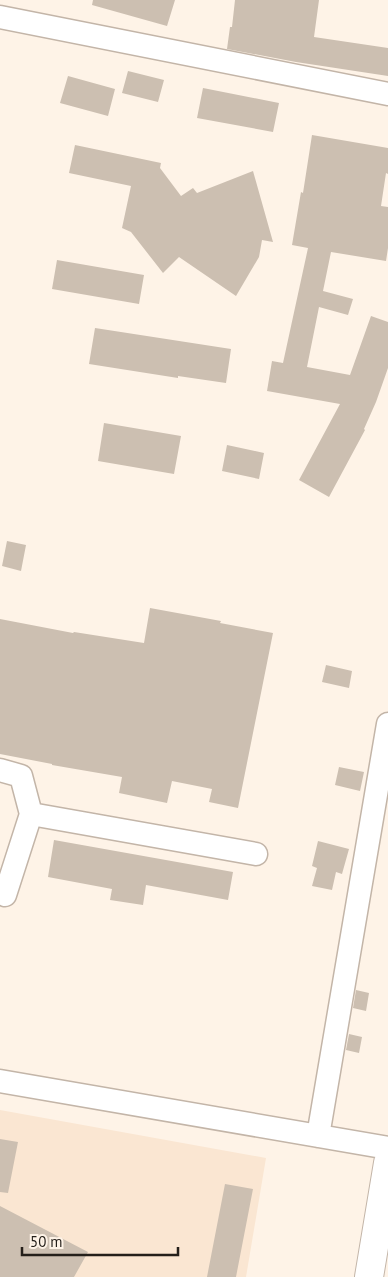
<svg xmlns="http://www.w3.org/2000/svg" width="388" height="1277" viewBox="0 0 388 1277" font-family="'PT Sans',sans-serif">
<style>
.built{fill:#fae6d2}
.building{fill:#ccbfb1}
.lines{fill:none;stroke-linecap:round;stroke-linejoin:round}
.minor-casing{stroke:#c3b5a8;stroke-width:25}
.major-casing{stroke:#c3b5a8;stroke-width:30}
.minor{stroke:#fff;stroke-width:22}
.major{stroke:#fff;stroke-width:28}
</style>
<rect width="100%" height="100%" fill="#fef3e7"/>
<path class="built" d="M 0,1110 L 266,1158 L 246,1277 L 0,1277 Z"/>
<path class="building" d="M 93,0 L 175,0 L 167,26 L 92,5 Z
M 235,0 L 319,0 L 314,37 L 388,48 L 388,76 L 296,62 L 227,49 L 230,27 L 232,27 Z
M 128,71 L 164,80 L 158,102 L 122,93 Z
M 68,76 L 115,89 L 108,116 L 60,103 Z
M 203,88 L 279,103 L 273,132 L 197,118 Z
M 312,135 L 388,148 L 388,174 L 386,173 L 381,206 L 388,207 L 388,248 L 386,261 L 331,252 L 323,291 L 353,299 L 348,315 L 319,307 L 307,367 L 350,375 L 371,316 L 388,322 L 388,368 L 376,402 L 364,429 L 365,430 L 329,497 L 299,480 L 340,404 L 267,391 L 272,361 L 283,363 L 308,248 L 292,245 L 301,192 L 303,193 Z
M 75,145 L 161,163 L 160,168 L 181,196 L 193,188 L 197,193 L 253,171 L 273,242 L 262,240 L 259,257 L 236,296 L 179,257 L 163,273 L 131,232 L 122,228 L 131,186 L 69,173 Z
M 57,260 L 144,275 L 139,304 L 52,289 Z
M 95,328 L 231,349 L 226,383 L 178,376 L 178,378 L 89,364 Z
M 104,423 L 181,436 L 174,474 L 98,461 Z
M 227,445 L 264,453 L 259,479 L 222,471 Z
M 7,541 L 26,545 L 21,571 L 2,566 Z
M 150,608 L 221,621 L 220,623 L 273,633 L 238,808 L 209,802 L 212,789 L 172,781 L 167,803 L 119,793 L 122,777 L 52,765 L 52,764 L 0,754 L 0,619 L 73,633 L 74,632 L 144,643 Z
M 326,665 L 352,671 L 349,688 L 322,682 Z
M 339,767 L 364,772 L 360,791 L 335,785 Z
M 54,840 L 233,872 L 228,900 L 146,885 L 143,905 L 110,900 L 112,889 L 48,877 Z
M 318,841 L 349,849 L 342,874 L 336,872 L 332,890 L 312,886 L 317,868 L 312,866 Z
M 356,990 L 369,993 L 366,1011 L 353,1008 Z
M 349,1034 L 362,1037 L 359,1053 L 346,1050 Z
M 0,1139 L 18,1142 L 8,1193 L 0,1192 Z
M 225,1184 L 253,1189 L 236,1277 L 207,1277 Z
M 0,1206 L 88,1252 L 74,1277 L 0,1277 Z"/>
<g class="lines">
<g class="minor-casing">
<path id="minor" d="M 0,17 L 388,94
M 0,770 L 21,776 L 31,814 L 5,895
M 31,814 L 256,854
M 0,1081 L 388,1148
M 318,1136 L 388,724"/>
</g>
<g class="major-casing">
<path id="major" d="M 369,1277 L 388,1163"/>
</g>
<use href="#minor" class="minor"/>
<use href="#major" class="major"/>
</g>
<path d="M22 1247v8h156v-8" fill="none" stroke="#241f1a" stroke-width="2.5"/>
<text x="30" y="1247" font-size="15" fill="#241f1a" stroke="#fef3e7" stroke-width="4" paint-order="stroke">50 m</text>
</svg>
